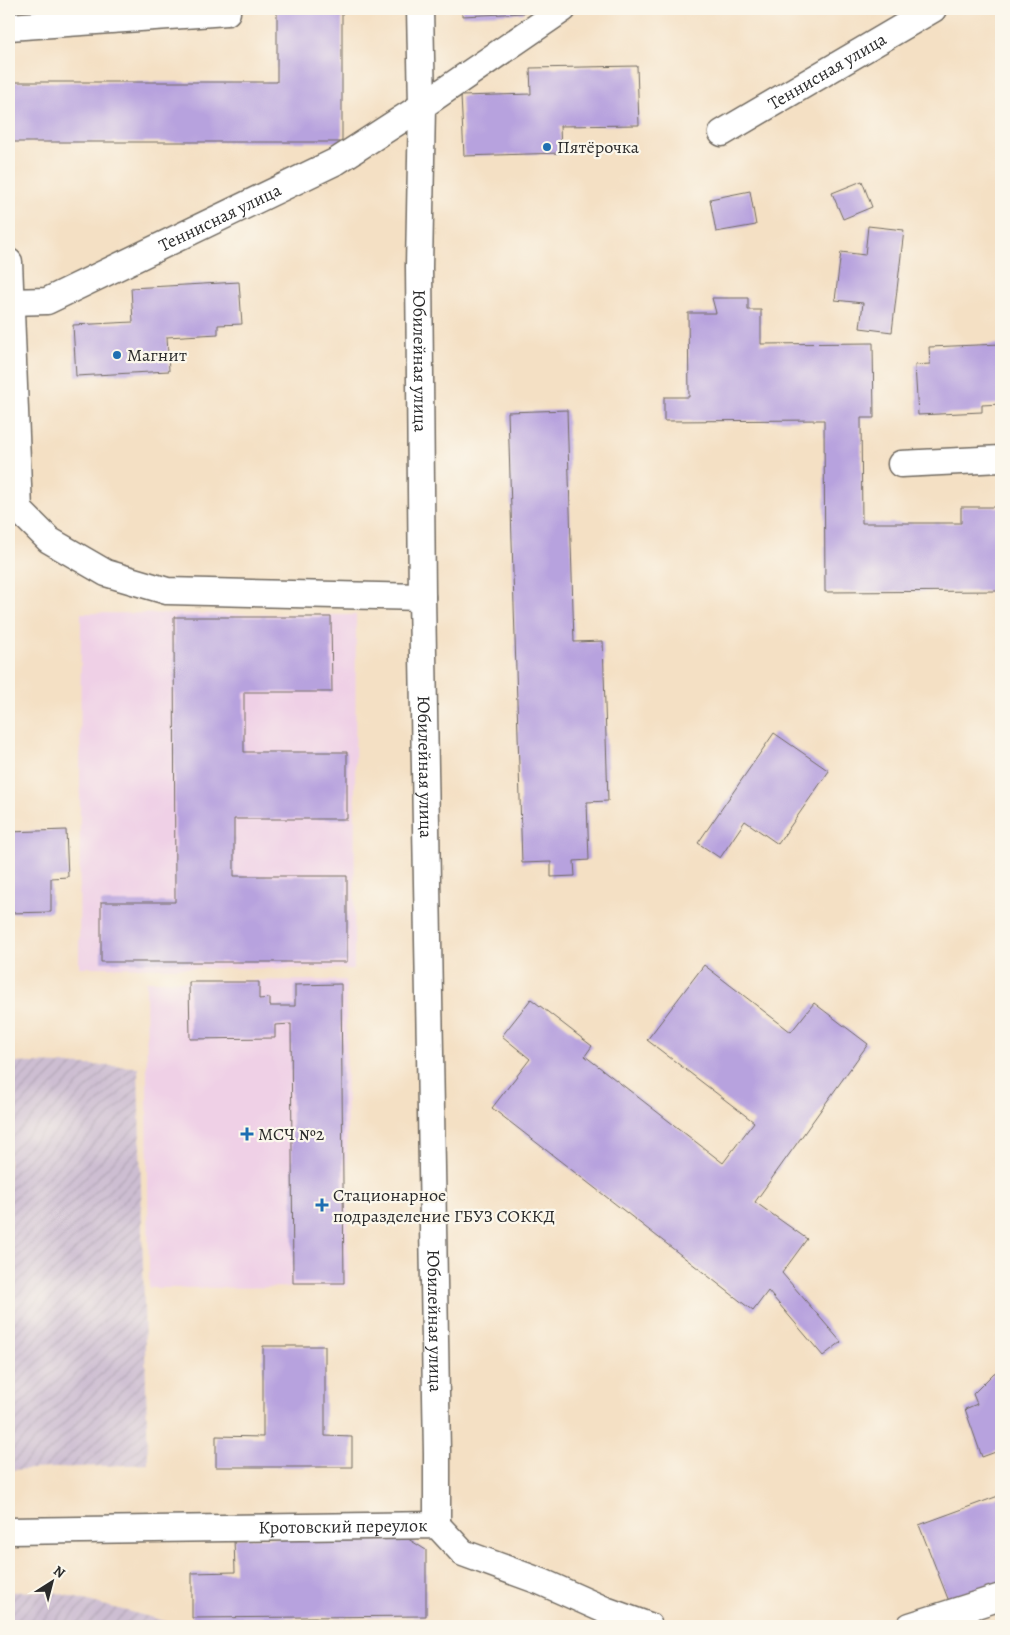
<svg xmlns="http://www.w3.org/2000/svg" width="1010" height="1635" viewBox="0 0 1010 1635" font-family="Alegreya,serif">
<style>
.built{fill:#efd0e6}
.industrial{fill:url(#industrial-furrows)}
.building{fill:#b7a2de}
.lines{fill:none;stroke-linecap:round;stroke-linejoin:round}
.minor-casing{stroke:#716a61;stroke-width:29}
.minor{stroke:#fff;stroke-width:26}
.poi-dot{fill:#1f6fb2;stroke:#fbf7ec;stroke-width:2}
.labels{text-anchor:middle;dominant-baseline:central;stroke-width:4.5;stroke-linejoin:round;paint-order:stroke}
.street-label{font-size:18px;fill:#2b2b2b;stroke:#fbf7ec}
.poi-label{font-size:18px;fill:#2b2b2b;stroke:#fbf7ec;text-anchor:start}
</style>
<defs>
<pattern id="industrial-furrows" width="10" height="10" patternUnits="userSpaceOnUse" patternTransform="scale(1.25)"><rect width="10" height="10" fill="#cdbed2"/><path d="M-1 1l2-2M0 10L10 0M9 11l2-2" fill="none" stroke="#b0a3b4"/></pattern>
</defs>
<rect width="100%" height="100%" fill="#fbf7ec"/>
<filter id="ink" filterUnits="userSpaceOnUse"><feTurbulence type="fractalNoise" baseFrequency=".02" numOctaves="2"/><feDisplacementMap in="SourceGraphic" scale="10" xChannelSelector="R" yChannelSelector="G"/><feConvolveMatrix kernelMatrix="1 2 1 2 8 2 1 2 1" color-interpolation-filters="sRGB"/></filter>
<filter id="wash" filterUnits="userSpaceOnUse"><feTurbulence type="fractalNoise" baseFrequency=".0096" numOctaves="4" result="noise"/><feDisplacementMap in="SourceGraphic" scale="20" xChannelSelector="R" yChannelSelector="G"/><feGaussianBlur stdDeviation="1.12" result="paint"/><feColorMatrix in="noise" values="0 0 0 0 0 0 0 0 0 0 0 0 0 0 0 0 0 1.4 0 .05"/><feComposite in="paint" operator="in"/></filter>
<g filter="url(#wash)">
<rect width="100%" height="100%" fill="#f4e0c4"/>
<path class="built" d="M 81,613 L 356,615 L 354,969 L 79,967 Z
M 346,980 L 348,1287 L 149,1288 L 146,981 Z"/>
<path class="industrial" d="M 9,1062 L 138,1067 L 148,1464 L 9,1470 Z
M 50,1591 L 184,1626 L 9,1626 L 9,1592 Z"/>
<g id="blocks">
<path class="building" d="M 277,9 L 342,9 L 342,142 L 9,142 L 9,82 L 277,82 Z
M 462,9 L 524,9 L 524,13 L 462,16 Z
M 637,66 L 639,125 L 560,126 L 561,153 L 464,156 L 461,96 L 531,94 L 530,68 Z
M 862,181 L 872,207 L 843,219 L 832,193 Z
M 750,191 L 756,225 L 716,232 L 710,199 Z
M 868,226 L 904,230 L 892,332 L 860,328 L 863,303 L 835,300 L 841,252 L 865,255 Z
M 239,282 L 242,324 L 218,325 L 218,334 L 167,337 L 169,371 L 76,376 L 73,325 L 133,322 L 131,288 Z
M 712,298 L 748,298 L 748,310 L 761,310 L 761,344 L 873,343 L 874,418 L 861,418 L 862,523 L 961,523 L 961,507 L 1001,507 L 1001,591 L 825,592 L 824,420 L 664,421 L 664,397 L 689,397 L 688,313 L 716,313 Z
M 1001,344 L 1001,404 L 982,405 L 982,412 L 918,415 L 915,365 L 930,364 L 929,347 Z
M 567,410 L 574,642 L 603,641 L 608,801 L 587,802 L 589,860 L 574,861 L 575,876 L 551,877 L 551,862 L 522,863 L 508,412 Z
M 174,617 L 331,617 L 332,692 L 244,692 L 244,752 L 347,752 L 347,819 L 234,819 L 234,876 L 347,876 L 347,962 L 101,962 L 101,902 L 175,902 Z
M 774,733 L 829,771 L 778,844 L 745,821 L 720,858 L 698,843 Z
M 66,830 L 68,877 L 51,878 L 51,912 L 9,913 L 9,832 Z
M 704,965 L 791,1032 L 814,1003 L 868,1044 L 755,1202 L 807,1239 L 782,1273 L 841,1342 L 823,1356 L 768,1291 L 753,1311 L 492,1108 L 530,1059 L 502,1036 L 531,999 L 592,1046 L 585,1056 L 723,1163 L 754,1122 L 647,1040 Z
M 189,982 L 259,982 L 259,999 L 270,998 L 270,1006 L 295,1006 L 295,985 L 341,984 L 344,1283 L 293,1283 L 291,1024 L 275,1025 L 275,1038 L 190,1039 Z
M 263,1346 L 325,1346 L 325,1436 L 352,1437 L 352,1467 L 216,1467 L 216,1436 L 263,1437 Z
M 1001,1371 L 1001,1450 L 982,1457 L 965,1409 L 977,1404 L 973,1394 L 994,1373 Z
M 1001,1495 L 1001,1591 L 952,1609 L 919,1525 Z
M 405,1537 L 426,1550 L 426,1616 L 192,1618 L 192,1573 L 235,1572 L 234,1538 Z"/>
</g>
</g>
<g filter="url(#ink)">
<use href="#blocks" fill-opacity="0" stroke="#716a61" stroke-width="1"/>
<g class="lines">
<g class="minor-casing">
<g id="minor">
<path id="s1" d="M 420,9 L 422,106 L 419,267 L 422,597 L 437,1453 L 437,1525"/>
<path d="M 9,27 L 227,12 L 227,9"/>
<path id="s2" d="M 722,133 L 933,9"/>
<path d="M 9,262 L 19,510 L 49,540 L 106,573 L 167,591 L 422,597"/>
<path id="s3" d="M 9,302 L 47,301 L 337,161 L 422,106 L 563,9"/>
<path d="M 901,464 L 1001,459"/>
<path id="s4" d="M 9,1531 L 437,1525 L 463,1553 L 542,1582 L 605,1610 L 649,1626"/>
<path d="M 910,1626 L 1001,1597"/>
</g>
</g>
<use href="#minor" class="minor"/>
</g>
</g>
<g class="poi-dot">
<circle cx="547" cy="147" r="5"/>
<circle cx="117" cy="355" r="5"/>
<path d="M244.5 1126.5h5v5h5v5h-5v5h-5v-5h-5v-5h5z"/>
<path d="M319.5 1197.5h5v5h5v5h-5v5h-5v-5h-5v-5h5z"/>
</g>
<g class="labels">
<g class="street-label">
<text stroke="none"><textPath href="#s2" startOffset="122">Теннисная улица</textPath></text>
<text stroke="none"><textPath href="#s3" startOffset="230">Теннисная улица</textPath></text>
<text stroke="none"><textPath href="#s1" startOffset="352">Юбилейная улица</textPath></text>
<text stroke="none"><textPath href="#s1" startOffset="758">Юбилейная улица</textPath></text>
<text stroke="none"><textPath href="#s1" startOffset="1312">Юбилейная улица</textPath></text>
<text stroke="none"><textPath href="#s4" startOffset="334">Кротовский переулок</textPath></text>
</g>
<g class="poi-label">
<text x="557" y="147">Пятёрочка</text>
<text x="127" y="355">Магнит</text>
<text x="258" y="1134">МСЧ №2</text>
<text x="333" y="1195">Стационарное<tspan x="333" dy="21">подразделение ГБУЗ СОККД</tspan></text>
</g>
</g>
<rect width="1010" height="1635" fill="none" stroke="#fbf7ec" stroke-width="30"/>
<g transform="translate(52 1582) rotate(36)" stroke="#fbf7ec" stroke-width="4" paint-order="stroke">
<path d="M0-4L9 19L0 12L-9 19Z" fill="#2b2b2b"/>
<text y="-8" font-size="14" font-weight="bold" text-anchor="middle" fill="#2b2b2b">N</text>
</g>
</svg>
